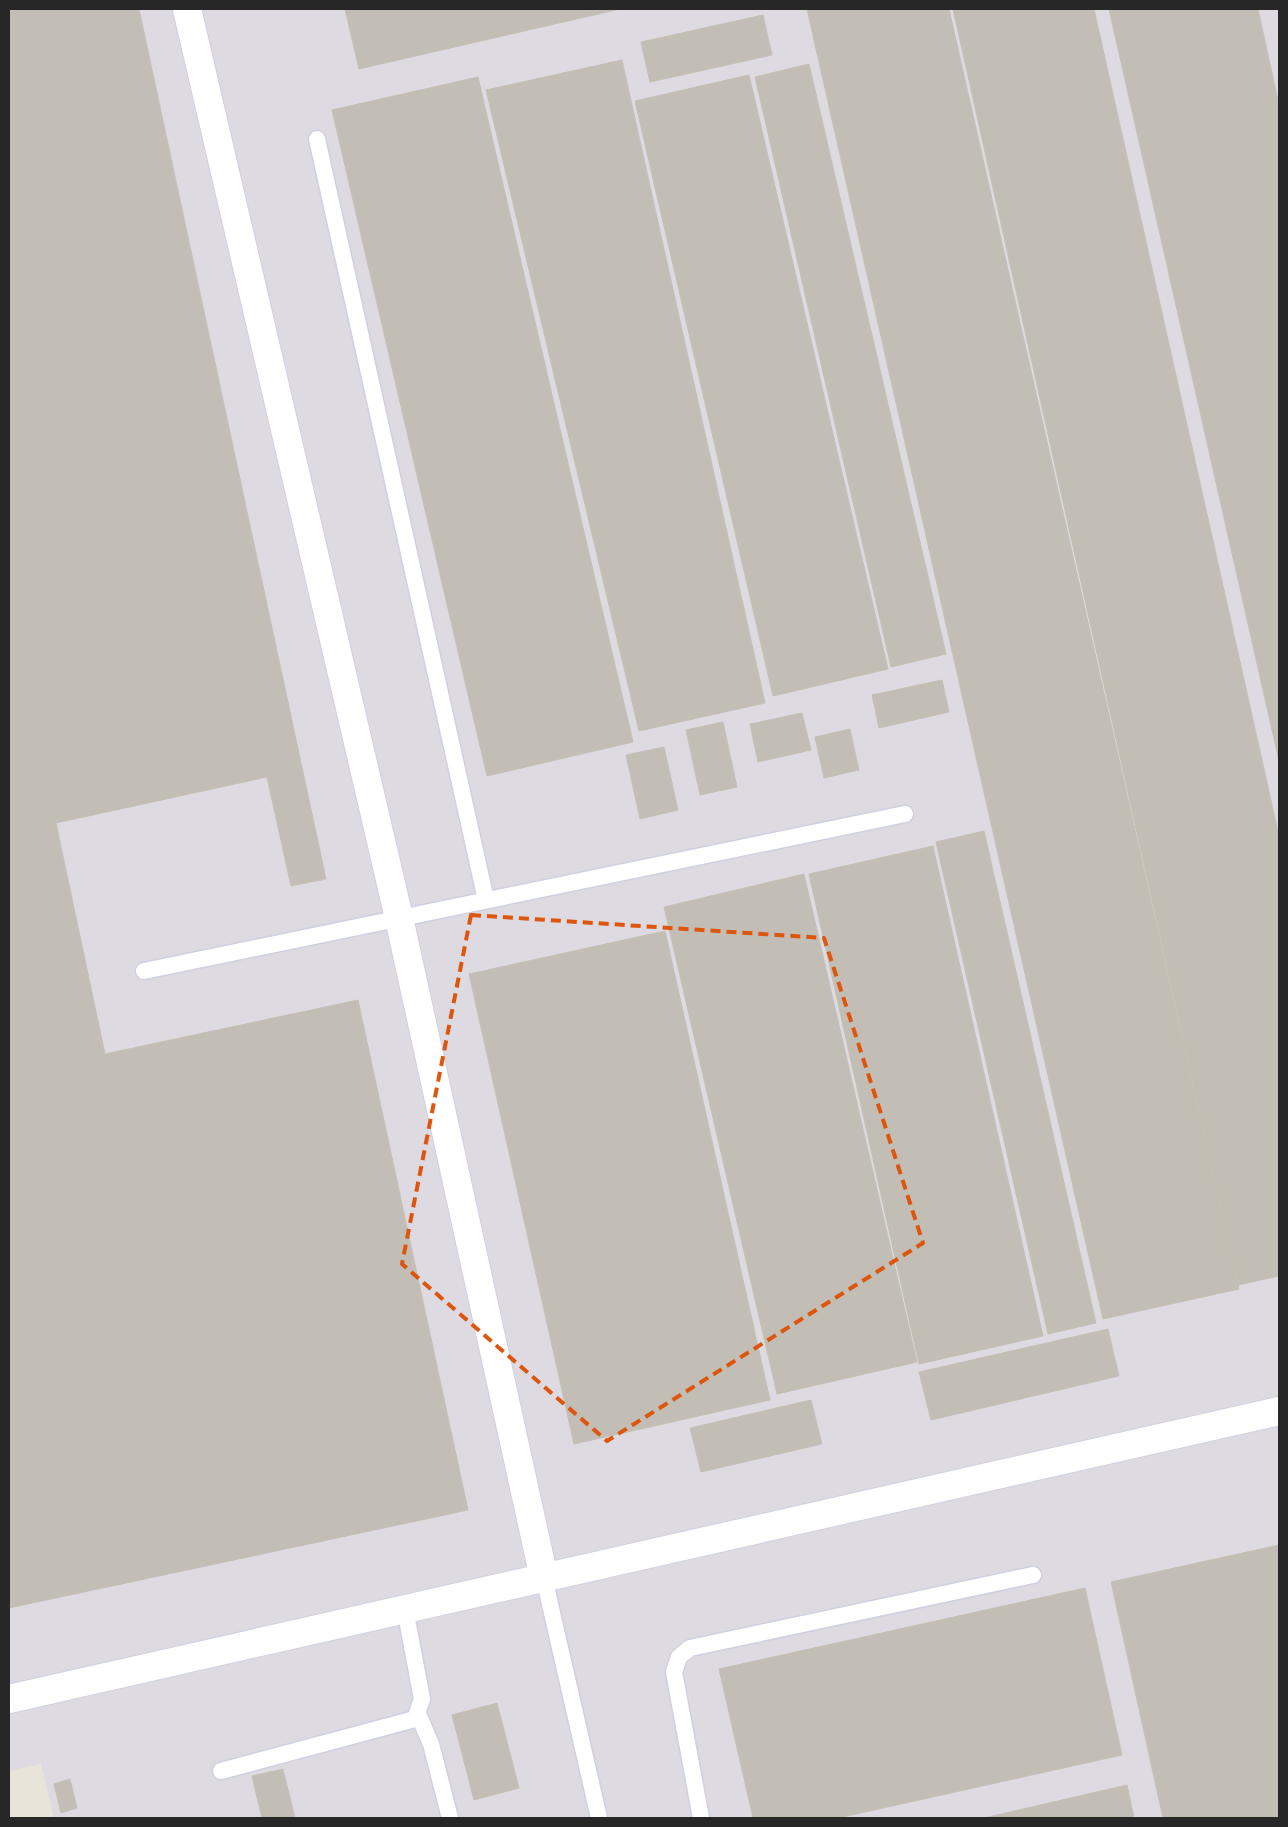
<svg xmlns="http://www.w3.org/2000/svg" width="1288" height="1827" viewBox="0 0 1288 1827" font-family="'Golos Text',sans-serif">
<style>
.industrial{fill:#dddae2}
.building{fill:#c2beb5;stroke:#c4c0b4}
.lines{fill:none;stroke-linecap:round;stroke-linejoin:round}
.service-casing{stroke:#cfd1e0;stroke-width:19}
.minor-casing{stroke:#cfd1e0;stroke-width:30}
.service{stroke:#fff;stroke-width:16}
.minor{stroke:#fff;stroke-width:28}
.marked{fill:none;stroke:#de560d;stroke-width:4;stroke-dasharray:10 6;stroke-linejoin:round}
</style>
<rect width="100%" height="100%" fill="#e9e4da"/>
<path class="industrial" d="M 9,9 L 1279,9 L 1279,1818 L 54,1818 L 41,1764 L 9,1771 Z"/>
<path class="building" d="M 9,9 L 139,9 L 326,879 L 291,886 L 267,777 L 56,823 L 105,1054 L 358,1000 L 468,1510 L 9,1608 Z
M 345,9 L 620,9 L 359,69 Z
M 807,9 L 949,9 L 1239,1289 L 1103,1319 Z
M 953,9 L 1094,9 L 1279,836 L 1279,1276 L 1238,1285 Z
M 1109,9 L 1258,9 L 1279,105 L 1279,761 Z
M 763,15 L 772,55 L 650,82 L 641,42 Z
M 622,60 L 765,703 L 639,731 L 486,90 Z
M 809,64 L 946,654 L 891,667 L 755,77 Z
M 749,75 L 888,669 L 773,696 L 635,101 Z
M 478,77 L 633,742 L 487,776 L 332,110 Z
M 942,680 L 949,712 L 879,728 L 872,695 Z
M 802,713 L 811,750 L 758,762 L 750,724 Z
M 723,722 L 737,787 L 700,795 L 686,730 Z
M 850,729 L 859,770 L 824,778 L 815,737 Z
M 664,747 L 678,810 L 640,819 L 626,755 Z
M 984,831 L 1096,1323 L 1048,1334 L 936,842 Z
M 933,846 L 1043,1336 L 919,1364 L 809,874 Z
M 804,874 L 917,1362 L 777,1394 L 664,907 Z
M 665,931 L 770,1400 L 574,1444 L 469,974 Z
M 1108,1329 L 1119,1376 L 931,1420 L 919,1372 Z
M 811,1400 L 822,1444 L 701,1472 L 690,1428 Z
M 1279,1545 L 1279,1818 L 1163,1818 L 1111,1582 Z
M 1085,1588 L 1122,1755 L 838,1818 L 753,1818 L 719,1669 Z
M 497,1703 L 519,1788 L 474,1800 L 452,1715 Z
M 283,1769 L 295,1818 L 262,1818 L 252,1776 Z
M 70,1779 L 77,1808 L 61,1813 L 54,1784 Z
M 1127,1785 L 1134,1818 L 984,1818 Z"/>
<g class="lines">
<g class="service-casing">
<path id="service" d="M 317,139 L 486,900
M 144,971 L 905,814
M 544,1578 L 599,1818
M 418,1714 L 431,1744 L 450,1818
M 221,1771 L 415,1719 L 422,1699 L 405,1609
M 701,1818 L 674,1672 L 679,1657 L 690,1648 L 1033,1575"/>
</g>
<g class="minor-casing">
<path id="minor" d="M 187,9 L 399,918 L 544,1578
M 9,1699 L 1279,1411"/>
</g>
<use href="#service" class="service"/>
<use href="#minor" class="minor"/>
</g>
<path class="marked" d="M 471,915 L 824,938 L 923,1243 L 607,1441 L 402,1264 Z"/>
<rect width="1288" height="1827" fill="none" stroke="#272727" stroke-width="20"/>
</svg>
